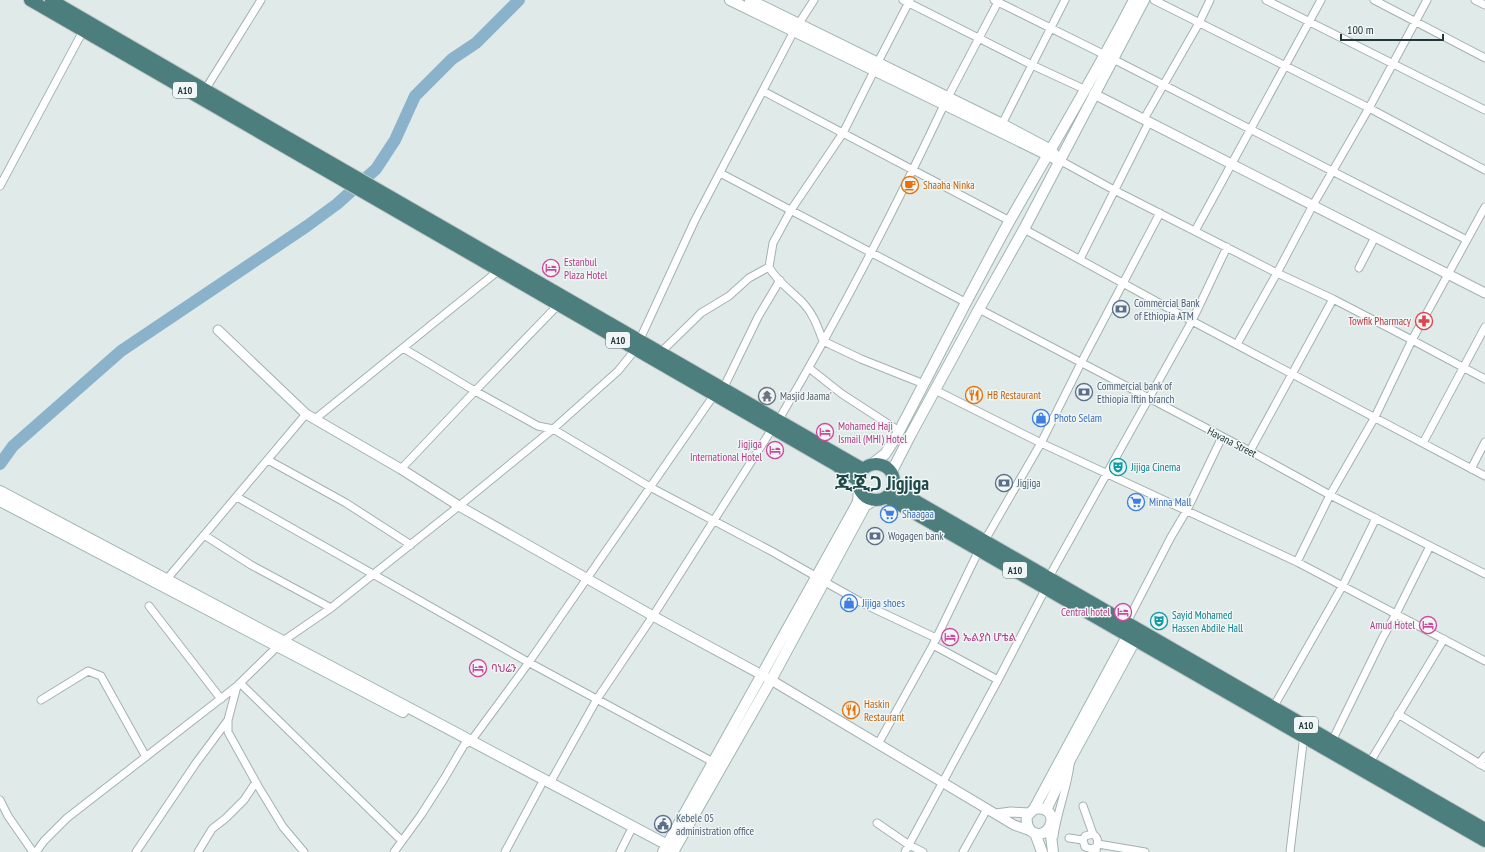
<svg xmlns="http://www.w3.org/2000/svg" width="1485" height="852" viewBox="0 0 1485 852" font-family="'PT Sans Narrow','Noto Sans Ethiopic',sans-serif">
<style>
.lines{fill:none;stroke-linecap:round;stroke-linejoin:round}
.river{stroke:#8bb2cb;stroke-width:12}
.minor-casing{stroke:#a3b1b0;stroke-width:9}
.tertiary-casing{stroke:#a3b1b0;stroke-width:11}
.secondary-casing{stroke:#a0b4b2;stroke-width:12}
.trunk-casing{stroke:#c1c7c7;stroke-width:14}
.minor{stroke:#fff;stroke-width:7}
.tertiary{stroke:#fff;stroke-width:9}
.secondary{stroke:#fff;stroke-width:10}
.trunk{stroke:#4c7e7e;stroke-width:12}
.labels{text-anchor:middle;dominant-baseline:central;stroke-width:3;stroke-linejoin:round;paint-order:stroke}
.shield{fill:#f0f6f5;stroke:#607171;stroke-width:1}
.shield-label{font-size:10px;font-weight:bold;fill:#223838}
.food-label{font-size:11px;fill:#c56008;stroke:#f0f6f5;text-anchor:start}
.hotel-label{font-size:11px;fill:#b23c85;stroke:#f0f6f5;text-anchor:start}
.service-label{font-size:11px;fill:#4e5e75;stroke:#f0f6f5;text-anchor:start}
.health-label{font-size:11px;fill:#be3a42;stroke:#f0f6f5;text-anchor:end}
.worship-label{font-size:11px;fill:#5b616d;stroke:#f0f6f5;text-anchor:start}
.shop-label{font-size:11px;fill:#366cbe;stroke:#f0f6f5;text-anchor:start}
.street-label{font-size:11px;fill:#223838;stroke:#f0f6f5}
.culture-label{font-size:11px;fill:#0d838f;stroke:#f0f6f5;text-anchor:start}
.town-label{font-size:19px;font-weight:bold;fill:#1f4949;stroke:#f0f6f5}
</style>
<rect width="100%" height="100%" fill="#e0eae8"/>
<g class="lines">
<path class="river" d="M 0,464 L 13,446 L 121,351 L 307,226 L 337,204 L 376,169 L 395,140 L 415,96 L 452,59 L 476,43 L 519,0"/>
<g class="minor-casing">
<path id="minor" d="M 903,0 L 1032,65 L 1086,90
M 994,0 L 1105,55
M 1154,0 L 1369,108 L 1485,170
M 1266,0 L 1485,110
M 1374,0 L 1485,58
M 1475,0 L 1485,5
M 1113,59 L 1467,240
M 878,62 L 910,0
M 874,71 L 843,133 L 791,210 L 773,243 L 769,267 C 777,282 793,292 804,304 C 814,315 818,328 823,341 L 861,359 L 924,384
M 205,90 L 261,0
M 763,91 L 1010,221
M 948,97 L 999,0
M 1144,119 L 1199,23 L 1210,0
M 1002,124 L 1065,0
M 1061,161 L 1114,190 L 1277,273 L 1333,299 L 1412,340 L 1485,379
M 720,173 L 965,302
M 0,186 L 83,31
M 1024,229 L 1192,321 L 1485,476
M 1195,231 L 1321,0
M 1080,259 L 1149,122
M 1359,268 L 1375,237
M 979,309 L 1250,451 L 1330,495 L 1485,574
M 1237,344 L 1277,273 L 1313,205 L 1369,108 L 1427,0
M 403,348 L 475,391 L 538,426 L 553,429 L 650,487 L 773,552 L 817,577
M 660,353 L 701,313 L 729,296 L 749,278 L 769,267
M 809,368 L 842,394 L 899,431
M 723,389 L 758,317 L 780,280
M 935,390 L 1041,443 L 1297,562 L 1485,661
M 315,419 L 498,271
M 778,421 C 838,319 893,213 944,105
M 1423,443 L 1485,327
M 1250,451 L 1333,299
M 268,460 L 346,503 L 411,545
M 401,469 L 475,391 L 558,305
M 1471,469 L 1485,442
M 237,497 L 528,662 L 713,762
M 204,535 L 251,565 L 331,608
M 985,540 L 1041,443 L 1081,363 L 1160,213
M 1297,562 L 1330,495 L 1375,417 L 1412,340 L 1485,207
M 1049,577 L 1192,321 L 1227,247
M 167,579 L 306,414
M 825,582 L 866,605 L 936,638
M 149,606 L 221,699
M 1127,622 L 1171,537 L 1187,510 L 1222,437
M 933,645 L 998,680
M 240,683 L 402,841
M 237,686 L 228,720 L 228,732 L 258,786 L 283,827 L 304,852
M 41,700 L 88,671 L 101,676 L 146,757
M 1274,706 L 1343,585 L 1376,518
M 1398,714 L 1485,767
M 1332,741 L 1383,637 L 1396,614 L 1430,546
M 878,744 L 933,645 L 979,550
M 1370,762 L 1444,639
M 1479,764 L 1485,756
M 550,783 L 597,699 L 653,616 L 772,429
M 0,800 L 8,816 L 33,852
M 1083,806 L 1093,834
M 877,823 L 909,845 L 923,852
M 1054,836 C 1057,812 1067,789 1070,765
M 1069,838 L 1083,840
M 1098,844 L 1145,852
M 1096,847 L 1092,849 L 1085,847 L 1083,840 L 1085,836 L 1093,834 C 1101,840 1096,844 1096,852
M 36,852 L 44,841 L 67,818 L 237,686 L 283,641 L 331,608 L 459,506 L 553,429 L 618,371 L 635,350 L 695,220 L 794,31 L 814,0
M 136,852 L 196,763 L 228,720
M 198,852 L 212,829 L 226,818 L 244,800 L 256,782
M 394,852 L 421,815 L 444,779 L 464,745 L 471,741 L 527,665 L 714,395
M 505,852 L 541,785
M 620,852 L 630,832
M 905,852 L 998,680 L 1046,588
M 963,852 L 987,809
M 1290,852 L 1304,735"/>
</g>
<g class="tertiary-casing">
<path id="tertiary" d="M 1094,94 L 1485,293
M 218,330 L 306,414 L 401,469 L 459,506 L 653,616 L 771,680 L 1014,825 L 1031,831
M 996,814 L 1011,812 L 1029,813"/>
</g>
<g class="secondary-casing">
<path id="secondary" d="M 730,0 L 1054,158
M 750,0 L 1002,124 L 1051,150 L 1055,155
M 872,464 L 885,454 L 896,437 C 934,365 970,293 1009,222 C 1051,148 1095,76 1134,0
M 891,473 L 911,434 L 979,309 L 1024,229 L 1144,0
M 0,491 L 675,849
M 0,501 L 403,712
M 1034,809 C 1064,804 1050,845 1031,831 C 1027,827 1026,822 1027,816 L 1034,809 L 1131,629
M 1046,810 L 1071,758 L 1138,635
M 1050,828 L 1053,852
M 1035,833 L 1042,852
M 663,852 L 858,502 L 859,489
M 673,852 L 771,680 L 865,506 L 874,500"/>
</g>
<g class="trunk-casing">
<path id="trunk" d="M 30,0 L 836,465 L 857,480
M 51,0 L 278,132 L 863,469
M858 482a18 18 0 1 1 36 0a18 18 0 1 1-36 0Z
M 893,486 L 909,497 L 1485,829
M 886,497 L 1485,841"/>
</g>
<use href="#minor" class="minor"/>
<use href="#tertiary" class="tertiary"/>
<use href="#secondary" class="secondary"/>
<use href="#trunk" class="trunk"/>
</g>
<defs>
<g id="cafe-ring" transform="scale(0.9)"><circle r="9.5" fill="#f0f6f5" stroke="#e8710a" stroke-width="1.5"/><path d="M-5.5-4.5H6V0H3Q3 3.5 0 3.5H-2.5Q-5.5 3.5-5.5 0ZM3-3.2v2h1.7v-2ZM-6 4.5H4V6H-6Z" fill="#e8710a"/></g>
<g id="hotel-ring" transform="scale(0.9)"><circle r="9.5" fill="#f0f6f5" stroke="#d1479c" stroke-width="1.5"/><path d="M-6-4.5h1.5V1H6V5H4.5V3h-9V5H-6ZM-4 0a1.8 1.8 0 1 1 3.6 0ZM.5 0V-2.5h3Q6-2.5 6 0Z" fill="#d1479c"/></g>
<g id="bank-ring" transform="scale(0.9)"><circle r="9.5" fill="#f0f6f5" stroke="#5c6f8a" stroke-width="1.5"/><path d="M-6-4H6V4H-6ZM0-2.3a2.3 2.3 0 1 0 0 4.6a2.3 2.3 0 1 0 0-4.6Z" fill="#5c6f8a"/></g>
<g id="pharmacy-ring" transform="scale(0.9)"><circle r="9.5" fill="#f0f6f5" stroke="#e0444e" stroke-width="1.5"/><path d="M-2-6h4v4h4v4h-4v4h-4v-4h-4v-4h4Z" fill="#e0444e"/></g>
<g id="restaurant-ring" transform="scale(0.9)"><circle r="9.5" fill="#f0f6f5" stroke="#e8710a" stroke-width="1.5"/><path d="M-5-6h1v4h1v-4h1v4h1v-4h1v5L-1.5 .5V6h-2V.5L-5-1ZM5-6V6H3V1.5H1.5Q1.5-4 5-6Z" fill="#e8710a"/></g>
<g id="temple-ring" transform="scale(0.9)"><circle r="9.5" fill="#f0f6f5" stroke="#6b7280" stroke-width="1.5"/><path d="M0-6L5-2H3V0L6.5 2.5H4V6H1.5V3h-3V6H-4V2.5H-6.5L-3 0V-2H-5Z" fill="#6b7280"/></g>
<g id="shop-ring" transform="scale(0.9)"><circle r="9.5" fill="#f0f6f5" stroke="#3f7fe0" stroke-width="1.5"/><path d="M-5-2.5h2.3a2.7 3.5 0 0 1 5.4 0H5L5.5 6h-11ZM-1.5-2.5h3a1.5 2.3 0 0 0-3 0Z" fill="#3f7fe0"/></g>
<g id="theatre-ring" transform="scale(0.9)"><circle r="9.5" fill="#f0f6f5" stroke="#0f9aa8" stroke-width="1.5"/><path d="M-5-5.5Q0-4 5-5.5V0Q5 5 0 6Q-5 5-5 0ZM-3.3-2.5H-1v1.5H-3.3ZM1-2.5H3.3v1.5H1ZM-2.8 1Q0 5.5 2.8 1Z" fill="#0f9aa8"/></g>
<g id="supermarket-ring" transform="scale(0.9)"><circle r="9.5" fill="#f0f6f5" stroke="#3f7fe0" stroke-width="1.5"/><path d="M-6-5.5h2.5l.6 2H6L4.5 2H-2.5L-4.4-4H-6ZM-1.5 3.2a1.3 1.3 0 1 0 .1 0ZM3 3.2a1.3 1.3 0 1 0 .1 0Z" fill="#3f7fe0"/></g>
<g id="civic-ring" transform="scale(0.9)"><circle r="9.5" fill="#f0f6f5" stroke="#5c6f8a" stroke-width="1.5"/><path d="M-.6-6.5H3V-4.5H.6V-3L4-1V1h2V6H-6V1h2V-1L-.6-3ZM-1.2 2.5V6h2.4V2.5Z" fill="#5c6f8a"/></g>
</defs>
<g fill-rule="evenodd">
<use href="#cafe-ring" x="910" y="185"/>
<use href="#hotel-ring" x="551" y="268"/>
<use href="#bank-ring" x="1121" y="309"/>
<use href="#pharmacy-ring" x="1424" y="321"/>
<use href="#bank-ring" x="1084" y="392"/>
<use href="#restaurant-ring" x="974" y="395"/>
<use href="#temple-ring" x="767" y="396"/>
<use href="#shop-ring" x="1041" y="418"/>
<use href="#hotel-ring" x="825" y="432"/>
<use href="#hotel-ring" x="775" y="450"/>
<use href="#theatre-ring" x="1118" y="467"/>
<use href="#bank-ring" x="1004" y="483"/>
<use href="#supermarket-ring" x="1136" y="502"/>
<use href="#supermarket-ring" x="889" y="514"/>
<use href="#bank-ring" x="875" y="536"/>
<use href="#shop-ring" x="849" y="603"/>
<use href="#hotel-ring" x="1123" y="612"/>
<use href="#theatre-ring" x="1159" y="621"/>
<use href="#hotel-ring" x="1428" y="625"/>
<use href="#hotel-ring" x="950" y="637"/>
<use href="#hotel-ring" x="478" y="668"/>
<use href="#restaurant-ring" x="851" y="710"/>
<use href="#civic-ring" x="663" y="824"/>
</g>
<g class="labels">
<g class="shield">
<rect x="173" y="82" width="24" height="16" rx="3"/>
<rect x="606" y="332" width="24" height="16" rx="3"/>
<rect x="1003" y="562" width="24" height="16" rx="3"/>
<rect x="1294" y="717" width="24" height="16" rx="3"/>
</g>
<g class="shield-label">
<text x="185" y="90">A10</text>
<text x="618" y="340">A10</text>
<text x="1015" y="570">A10</text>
<text x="1306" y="725">A10</text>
</g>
<g class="food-label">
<text x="923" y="185">Shaaha Ninka</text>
<text x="987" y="395">HB Restaurant</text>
<text x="864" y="704">Haskin<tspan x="864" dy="13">Restaurant</tspan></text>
</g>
<g class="hotel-label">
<text x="564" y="262">Estanbul<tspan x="564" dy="13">Plaza Hotel</tspan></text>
<text x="838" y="426">Mohamed Haji<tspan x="838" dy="13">Ismail (MHI) Hotel</tspan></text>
<text x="762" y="444" text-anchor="end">Jigjiga<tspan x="762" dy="13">International Hotel</tspan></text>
<text x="1110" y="612" text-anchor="end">Central hotel</text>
<text x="1415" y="625" text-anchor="end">Amud Hotel</text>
<text x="963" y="637">ኤልያስ ሆቴል</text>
<text x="491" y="668">ባህሬን</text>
</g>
<g class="service-label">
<text x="1134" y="303">Commercial Bank<tspan x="1134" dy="13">of Ethiopia ATM</tspan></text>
<text x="1097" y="386">Commercial bank of<tspan x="1097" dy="13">Ethiopia Iftin branch</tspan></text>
<text x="1017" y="483">Jigjiga</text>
<text x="888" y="536">Wogagen bank</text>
<text x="676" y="818">Kebele 05<tspan x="676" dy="13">administration office</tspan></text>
</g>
<g class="health-label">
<text x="1411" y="321">Towfik Pharmacy</text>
</g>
<g class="worship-label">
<text x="780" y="396">Masjid Jaama'</text>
</g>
<g class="shop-label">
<text x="1054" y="418">Photo Selam</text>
<text x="1149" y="502">Minna Mall</text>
<text x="902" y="514">Shaagaa</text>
<text x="862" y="603">Jijiga shoes</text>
</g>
<g class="street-label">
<text transform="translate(1232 442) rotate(27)">Havana Street</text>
</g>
<g class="culture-label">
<text x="1131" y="467">Jijiga Cinema</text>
<text x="1172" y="615">Sayid Mohamed<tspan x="1172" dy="13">Hassen Abdile Hall</tspan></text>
</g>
<g class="town-label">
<text x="882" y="483">ጂጂጋ Jigjiga</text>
</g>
</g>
<path d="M1341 34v6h102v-6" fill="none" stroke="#223838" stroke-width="2"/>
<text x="1347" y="34" font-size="12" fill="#223838" stroke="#f0f6f5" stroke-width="3" paint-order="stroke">100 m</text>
</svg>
